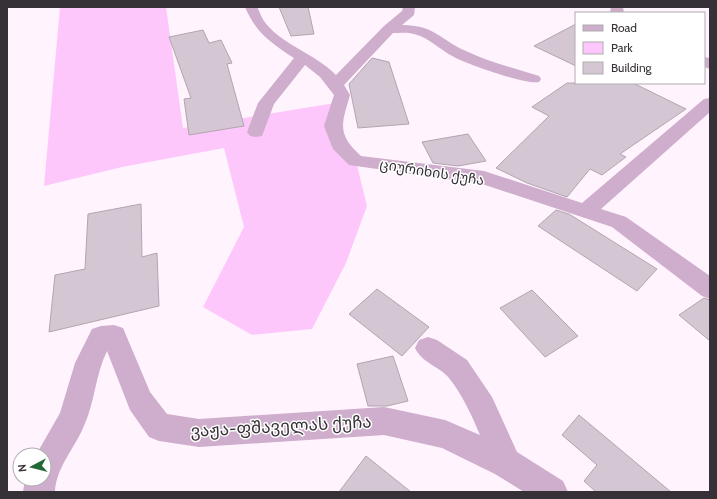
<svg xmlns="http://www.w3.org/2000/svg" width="717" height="499" viewBox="0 0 717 499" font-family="Cabin,'Noto Sans Georgian',sans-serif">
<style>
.green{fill:#fec7fb}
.building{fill:#d4c6d3;stroke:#b2a5b1}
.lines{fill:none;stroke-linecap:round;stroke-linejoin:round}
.minor{fill:#cfadcc;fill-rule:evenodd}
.labels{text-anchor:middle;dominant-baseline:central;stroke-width:3;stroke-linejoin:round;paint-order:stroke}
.street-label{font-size:14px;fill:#363136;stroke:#fff}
.near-street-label{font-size:17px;fill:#363136;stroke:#fff}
</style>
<rect width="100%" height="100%" fill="#fff3fe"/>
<path class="green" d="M 60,7 L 166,7 L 183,128 L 341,102 L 334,119 L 356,161 L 367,206 L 346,263 L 312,329 L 252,335 L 203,307 L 244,227 L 224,148 L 122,167 L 44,186 Z"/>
<path class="building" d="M 279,7 L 308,7 L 314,34 L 291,36 Z
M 576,24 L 576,66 L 534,46 Z
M 203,30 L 209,43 L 221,40 L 232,63 L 227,64 L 244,126 L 189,135 L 184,99 L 191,98 L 169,37 Z
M 372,58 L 389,62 L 409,124 L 358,128 L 349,84 Z
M 567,83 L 633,83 L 686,109 L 620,154 L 626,157 L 602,175 L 590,169 L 567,197 L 527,183 L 496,168 L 549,116 L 532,107 Z
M 468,134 L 486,161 L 458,166 L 433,163 L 422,142 Z
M 141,204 L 142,257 L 157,253 L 159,306 L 49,332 L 55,275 L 85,269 L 88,214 Z
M 556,210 L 569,214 L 657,269 L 637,291 L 538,226 Z
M 377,289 L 429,327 L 402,356 L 349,314 Z
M 532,290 L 578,336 L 545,357 L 500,308 Z
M 704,298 L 710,300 L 710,341 L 679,315 Z
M 393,356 L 408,401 L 387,406 L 368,406 L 357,364 Z
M 579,415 L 671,492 L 596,492 L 584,481 L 597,465 L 562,435 Z
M 366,456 L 411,492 L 339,492 Z"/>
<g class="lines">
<path class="minor" d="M 245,7 L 257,7 C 260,12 261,17 264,21 C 280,44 316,54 336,75 L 384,26 L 402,11 L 403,7 L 415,7 L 414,15 L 402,25 C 435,25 440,40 466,51 C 489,62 514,68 539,76 L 541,79 L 539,82 C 526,85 467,64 454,57 C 440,50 430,38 414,34 C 408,32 399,33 393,33 L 344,85 L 350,95 C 342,123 336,134 361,156 L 484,171 L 582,203 L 704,99 L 710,98 L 710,112 L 601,209 L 626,217 L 710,276 L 710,299 L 702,296 L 612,227 L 482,184 L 349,165 L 333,149 L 324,126 L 334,95 L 320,77 L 305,65 L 274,104 L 262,136 L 256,137 L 250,136 L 247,132 L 258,103 L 294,58 C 271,43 256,33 245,7 Z
M 611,7 L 623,7 L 624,13 L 610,13 Z
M 704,57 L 710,58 L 710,69 L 704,67 Z
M 114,325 L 123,328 L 150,392 L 167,414 L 199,419 L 384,407 L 445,420 L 480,435 C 472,416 462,394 449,378 C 439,366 422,363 415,348 L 419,340 L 428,337 L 437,340 L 467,360 L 492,397 L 517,452 L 563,481 L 568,492 L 524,492 L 495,474 L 442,448 L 384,435 L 199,447 L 159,441 L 149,437 L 130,410 L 107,351 C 95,375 95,403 83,428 C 74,449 56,468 55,492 L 23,492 L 25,479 L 44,479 L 44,455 L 36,455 L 60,413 L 75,363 L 92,329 L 101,326 Z"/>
</g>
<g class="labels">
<g class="street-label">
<text transform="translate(432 172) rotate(9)">ციურიხის ქუჩა</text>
</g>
<g class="near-street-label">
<text transform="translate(281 426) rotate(-3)">ვაჟა-ფშაველას ქუჩა</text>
</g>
</g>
<rect width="717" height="499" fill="none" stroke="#363136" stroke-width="16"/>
<rect x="575" y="12" width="130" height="72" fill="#ffffff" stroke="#afadaf"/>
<rect x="583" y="25" width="20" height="6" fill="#cfadcc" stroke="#afadaf"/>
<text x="611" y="32" font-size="12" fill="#363136">Road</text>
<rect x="583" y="42" width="20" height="12" fill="#fec7fb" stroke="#afadaf"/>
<text x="611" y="52" font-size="12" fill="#363136">Park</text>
<rect x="583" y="62" width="20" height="12" fill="#d4c6d3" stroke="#afadaf"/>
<text x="611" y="72" font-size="12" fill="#363136">Building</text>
<g transform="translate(32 467) rotate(263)"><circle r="19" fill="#ffffff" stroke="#afadaf"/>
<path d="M0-3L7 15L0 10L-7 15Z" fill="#246935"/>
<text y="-6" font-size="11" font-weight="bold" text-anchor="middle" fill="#363136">N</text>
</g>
</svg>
